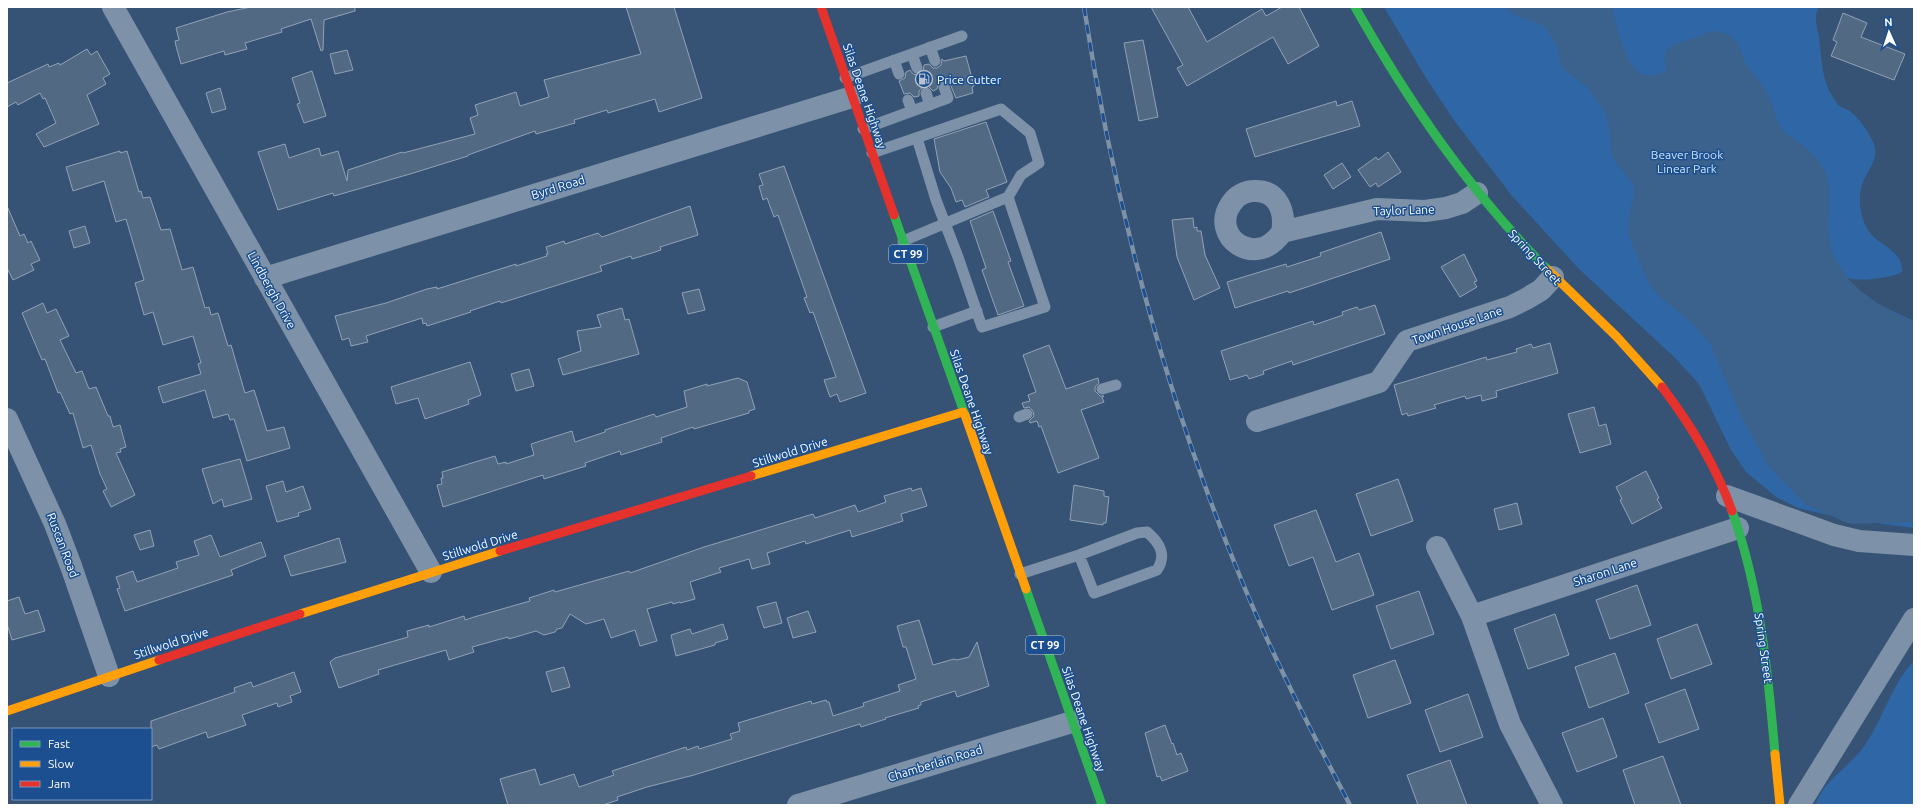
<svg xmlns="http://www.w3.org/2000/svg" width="1921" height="812" viewBox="0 0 1921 812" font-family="Ubuntu,sans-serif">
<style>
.green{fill:#2f66a5}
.water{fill:#3b618d}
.building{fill:#526984;stroke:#92a2b6}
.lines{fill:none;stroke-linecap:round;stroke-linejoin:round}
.lane{stroke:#7d92a8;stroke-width:11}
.street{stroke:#7d92a8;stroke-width:22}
.fast{stroke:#30b455;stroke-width:9}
.slow{stroke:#ff9f0a;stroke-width:9}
.jam{stroke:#e5322d;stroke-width:9}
.rail-casing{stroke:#7e92a7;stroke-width:4.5}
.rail{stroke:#1b4f8f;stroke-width:3;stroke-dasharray:9;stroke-linecap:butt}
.labels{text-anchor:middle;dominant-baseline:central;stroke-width:3;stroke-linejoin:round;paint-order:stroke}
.shield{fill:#1b4f8f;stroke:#bbcadd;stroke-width:1}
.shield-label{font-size:11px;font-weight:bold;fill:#fff}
.poi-label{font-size:12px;fill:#fff;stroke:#1b4f8f;text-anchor:start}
.street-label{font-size:12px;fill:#fff;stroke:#1b4f8f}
.park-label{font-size:12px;fill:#cfe3fa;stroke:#1b4f8f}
</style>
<rect width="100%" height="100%" fill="#365274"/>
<path class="green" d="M 1384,7 L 1819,7 C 1813,17 1817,26 1819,37 C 1822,61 1821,82 1837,103 C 1839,107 1846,109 1850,111 C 1860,119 1868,131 1873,142 C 1881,158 1867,170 1862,185 C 1858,198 1860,214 1866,226 C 1874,246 1903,247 1902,272 C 1892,278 1859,282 1848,278 L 1849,290 L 1914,321 L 1914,528 L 1851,520 L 1798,508 L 1776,497 L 1746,472 L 1731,450 L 1699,384 L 1674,357 L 1579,269 L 1512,196 L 1453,119 L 1426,78 Z
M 1914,661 L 1914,805 L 1815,805 C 1825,778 1850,767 1865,745 C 1883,719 1892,683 1914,661 Z"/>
<path class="water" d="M 1505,7 L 1612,7 C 1614,21 1627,67 1640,73 C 1648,77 1658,75 1665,72 L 1667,66 C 1657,45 1685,41 1698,37 C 1703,35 1707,32 1712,31 C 1718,31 1725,33 1730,36 C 1738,41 1741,53 1745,62 C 1752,75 1764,85 1770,99 C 1774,108 1775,117 1779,125 C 1783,134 1792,137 1799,142 C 1809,150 1820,161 1825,172 C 1832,191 1828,210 1828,229 C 1829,276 1875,306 1914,321 L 1914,522 L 1851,524 L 1845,522 L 1805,504 L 1769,467 L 1739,412 L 1711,345 L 1694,325 L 1655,292 L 1648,282 L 1628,233 L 1629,215 L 1635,190 L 1633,184 L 1616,163 L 1612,155 L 1609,125 L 1605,112 L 1588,88 L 1567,72 L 1561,65 L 1556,44 L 1546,28 L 1538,23 L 1516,16 Z"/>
<path class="building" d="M 251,7 L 355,7 L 355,11 L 324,20 L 323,50 L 321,51 L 311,19 L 281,29 L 282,32 L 245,43 L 247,49 L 225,55 L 224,51 L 181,64 L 176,46 L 175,41 L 179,40 L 176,28 L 227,12 Z
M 626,7 L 674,7 L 702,98 L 659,112 L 655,99 L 608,113 L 607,110 L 574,120 L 575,123 L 536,134 L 535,131 L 468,155 L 468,156 L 410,174 L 334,196 L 333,193 L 278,210 L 258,152 L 285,144 L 289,158 L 319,148 L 321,156 L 338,151 L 347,181 L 348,170 L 402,152 L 403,153 L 475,134 L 470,118 L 478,115 L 475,105 L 516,92 L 520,106 L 549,97 L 544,80 L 641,54 Z
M 1151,7 L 1188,7 L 1207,42 L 1262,9 L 1266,16 L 1282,7 L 1299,7 L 1319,46 L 1288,64 L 1273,37 L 1187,86 L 1177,68 L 1183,65 Z
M 1843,13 L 1867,23 L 1861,37 L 1905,54 L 1894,80 L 1831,56 L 1837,42 L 1833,40 Z
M 1143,40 L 1158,117 L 1139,121 L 1124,43 Z
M 87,49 L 91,55 L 97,51 L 110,74 L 103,78 L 106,84 L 87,95 L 99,124 L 44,147 L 36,134 L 56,123 L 45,98 L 43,99 L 40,93 L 18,105 L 16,102 L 7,107 L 7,83 L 48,64 L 49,67 L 59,63 L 60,65 Z
M 347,50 L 353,70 L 335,74 L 330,54 Z
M 966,56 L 974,86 L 972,87 L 973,93 L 956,98 L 950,84 L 945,80 L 939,82 L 937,89 L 933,91 L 928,86 L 923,87 L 919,91 L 919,96 L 914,97 L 910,93 L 904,94 L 899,81 L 905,78 L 906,72 L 910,70 L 913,74 L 919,75 L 923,72 L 924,65 L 929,64 L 933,68 L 937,68 L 941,65 L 942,59 L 944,61 Z
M 312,71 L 326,116 L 304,123 L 297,104 L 300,103 L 292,78 Z
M 220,88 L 226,109 L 212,113 L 206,93 Z
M 1336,101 L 1337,106 L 1352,101 L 1360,126 L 1255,157 L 1246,129 Z
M 986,122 L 1007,182 L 986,190 L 989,197 L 965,207 L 962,200 L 956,202 L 951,188 L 940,172 L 934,139 Z
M 120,151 L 120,153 L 127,151 L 139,192 L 141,191 L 143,198 L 150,197 L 161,230 L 170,229 L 182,270 L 193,267 L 205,308 L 209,307 L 211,315 L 218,313 L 228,346 L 231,345 L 245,393 L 254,390 L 267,431 L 284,427 L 290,448 L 247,461 L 234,419 L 230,420 L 228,414 L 213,418 L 205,390 L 163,403 L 158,387 L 201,374 L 198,364 L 201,363 L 193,336 L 163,345 L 153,312 L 144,315 L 135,283 L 144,280 L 126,219 L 116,222 L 104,181 L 73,191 L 66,167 Z
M 1388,152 L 1401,172 L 1378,187 L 1376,183 L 1370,187 L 1358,170 L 1376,157 L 1378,160 Z
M 1342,163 L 1351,177 L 1333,189 L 1324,175 Z
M 784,166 L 866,393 L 840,402 L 837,394 L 830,397 L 824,380 L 836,377 L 813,312 L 810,313 L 804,298 L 807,297 L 778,215 L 774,217 L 767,198 L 763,200 L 759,186 L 763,185 L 759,174 Z
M 7,206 L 20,236 L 24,234 L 28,243 L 31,241 L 40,260 L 31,264 L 34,270 L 13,280 L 7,268 Z
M 690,206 L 698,235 L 660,247 L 661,250 L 652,253 L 632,259 L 631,256 L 600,266 L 602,271 L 501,303 L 500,301 L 470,311 L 471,312 L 427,326 L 426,323 L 423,324 L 422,318 L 366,336 L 368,342 L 351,346 L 349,338 L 342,340 L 335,316 L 386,303 L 427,289 L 437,287 L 437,289 L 516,264 L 516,266 L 547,256 L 546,254 L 548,254 L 546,247 L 564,241 L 565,244 L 598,233 L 602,237 Z
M 993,211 L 1011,261 L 1008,262 L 1024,306 L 998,315 L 982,270 L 986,268 L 970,221 Z
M 1193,218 L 1194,228 L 1197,227 L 1197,231 L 1201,231 L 1205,255 L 1220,288 L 1194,300 L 1177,257 L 1172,220 Z
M 85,226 L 90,243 L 74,248 L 69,231 Z
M 1381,232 L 1390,259 L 1289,293 L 1288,291 L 1235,308 L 1227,282 L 1286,264 L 1287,267 L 1321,256 L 1320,253 Z
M 1464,254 L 1477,281 L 1474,282 L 1477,287 L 1460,297 L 1441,267 Z
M 699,289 L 705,310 L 688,314 L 682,293 Z
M 43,303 L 47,313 L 56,309 L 69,336 L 60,340 L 76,373 L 82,371 L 89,389 L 96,387 L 108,416 L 110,416 L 113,427 L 120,425 L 126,447 L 120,449 L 121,452 L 116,453 L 135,495 L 111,507 L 103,491 L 107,489 L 100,474 L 91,445 L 83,448 L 73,413 L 70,414 L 60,392 L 58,393 L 45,359 L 42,360 L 22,313 Z
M 1375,305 L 1385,334 L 1293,365 L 1292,361 L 1263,371 L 1264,374 L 1249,379 L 1247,375 L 1230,380 L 1221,351 L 1313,321 L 1314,325 L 1343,315 L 1342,312 L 1357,307 L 1359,310 Z
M 622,308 L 625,320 L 629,319 L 639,354 L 563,375 L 558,359 L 581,351 L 577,331 L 601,327 L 597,315 Z
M 1550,343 L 1558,373 L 1496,391 L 1497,397 L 1482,401 L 1481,395 L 1466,399 L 1465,396 L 1434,405 L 1436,408 L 1408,416 L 1407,413 L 1402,415 L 1394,385 L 1486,357 L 1487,360 L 1517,352 L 1516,349 L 1531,344 L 1533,348 Z
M 1049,345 L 1066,389 L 1098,378 L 1099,383 L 1095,387 L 1095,391 L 1100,396 L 1104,396 L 1102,397 L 1104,402 L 1081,410 L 1099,458 L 1058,473 L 1041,426 L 1039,427 L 1037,421 L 1030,423 L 1029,421 L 1034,416 L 1033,411 L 1029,407 L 1024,408 L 1022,403 L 1030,401 L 1028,395 L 1036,392 L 1023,355 Z
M 470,362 L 481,395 L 468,400 L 469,404 L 425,419 L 418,398 L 396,404 L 391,387 Z
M 529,369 L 534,386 L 516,391 L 511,374 Z
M 738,378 L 747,382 L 755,409 L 749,411 L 749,413 L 694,429 L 693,427 L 661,438 L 662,442 L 621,455 L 620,451 L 585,463 L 586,466 L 544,479 L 543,475 L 443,507 L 437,485 L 442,484 L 441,478 L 443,478 L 442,472 L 495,456 L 498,464 L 506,462 L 506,464 L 534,455 L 531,444 L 572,431 L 575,442 L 605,432 L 605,430 L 654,414 L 656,417 L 687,407 L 684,391 L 707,384 L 707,386 Z
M 1594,407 L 1599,426 L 1606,424 L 1611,444 L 1580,453 L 1568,414 Z
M 240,459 L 252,499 L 224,507 L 222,499 L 213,504 L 202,469 Z
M 1646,471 L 1659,498 L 1657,499 L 1662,508 L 1632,524 L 1620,500 L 1622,499 L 1616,487 Z
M 1398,479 L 1413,521 L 1371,536 L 1356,494 Z
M 283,481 L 286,492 L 303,486 L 311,509 L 298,513 L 299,516 L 277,522 L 266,486 Z
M 1074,485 L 1104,491 L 1104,496 L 1109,497 L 1106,523 L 1103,523 L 1103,525 L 1070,520 Z
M 911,488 L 912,491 L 921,488 L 927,506 L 901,514 L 903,521 L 852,537 L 850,530 L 806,544 L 805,541 L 767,553 L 770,564 L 752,569 L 749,559 L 719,568 L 721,572 L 690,582 L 695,599 L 680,603 L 680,602 L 673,604 L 672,602 L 647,609 L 657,641 L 640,646 L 635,630 L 611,638 L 604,619 L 586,624 L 570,614 L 562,628 L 557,629 L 555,632 L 544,635 L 536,631 L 509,639 L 508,637 L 472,647 L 474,652 L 449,660 L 446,650 L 378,670 L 379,674 L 339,688 L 330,662 L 335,658 L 408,637 L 407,631 L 429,625 L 429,627 L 464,616 L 465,620 L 474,617 L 530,601 L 529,598 L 554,590 L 555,592 L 629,571 L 630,573 L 704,547 L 813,514 L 815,518 L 855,505 L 858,512 L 886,502 L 884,496 Z
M 1517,503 L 1522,524 L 1499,530 L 1494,509 Z
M 1316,510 L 1336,562 L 1359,553 L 1374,595 L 1332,610 L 1313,557 L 1289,566 L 1274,525 Z
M 150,530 L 154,546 L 140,550 L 134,535 Z
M 211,535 L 220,557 L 261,542 L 266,556 L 231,570 L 233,575 L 125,611 L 117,589 L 120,588 L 116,577 L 133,571 L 137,582 L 178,568 L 176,562 L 199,555 L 194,541 Z
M 339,538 L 346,562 L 291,576 L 284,556 Z
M 1637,585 L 1651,625 L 1610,639 L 1596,600 Z
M 1419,591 L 1434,634 L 1391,649 L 1376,606 Z
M 19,597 L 25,614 L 38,610 L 45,631 L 12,640 L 7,624 L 7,601 Z
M 776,602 L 782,623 L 764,628 L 757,607 Z
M 808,611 L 816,632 L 793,638 L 787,618 Z
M 1555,614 L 1569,655 L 1528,669 L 1514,629 Z
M 919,620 L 933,665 L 954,659 L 957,660 L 969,657 L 977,642 L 989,686 L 957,697 L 955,691 L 921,702 L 921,705 L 918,706 L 919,708 L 885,718 L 886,719 L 861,727 L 860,724 L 694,775 L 647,787 L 617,797 L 618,800 L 603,805 L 508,805 L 500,779 L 535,769 L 540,785 L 574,774 L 579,787 L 614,775 L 612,771 L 686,747 L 687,750 L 698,746 L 699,749 L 732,739 L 730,734 L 740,731 L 738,723 L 811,701 L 812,704 L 826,700 L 827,702 L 829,702 L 833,716 L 864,706 L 863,703 L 900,691 L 898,685 L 916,679 L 906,647 L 903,647 L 897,626 Z
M 723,624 L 728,639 L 715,643 L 715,645 L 676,656 L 671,635 L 690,629 L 692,634 Z
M 1697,624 L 1712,664 L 1671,679 L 1657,639 Z
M 1615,653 L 1629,693 L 1589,708 L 1575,667 Z
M 1395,660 L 1411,703 L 1368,718 L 1353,675 Z
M 564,667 L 570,687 L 552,692 L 546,672 Z
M 294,672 L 301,692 L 290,696 L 292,702 L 278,707 L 277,703 L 242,715 L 246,725 L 208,738 L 206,732 L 159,749 L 157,745 L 151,747 L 151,721 L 235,692 L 234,688 L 251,682 L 253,687 Z
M 1685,689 L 1699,729 L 1659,743 L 1645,704 Z
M 1468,694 L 1483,737 L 1440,752 L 1425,710 Z
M 1603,718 L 1617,757 L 1577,772 L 1562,733 Z
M 1165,725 L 1172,744 L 1173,743 L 1177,755 L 1181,753 L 1188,771 L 1162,781 L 1160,776 L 1157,777 L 1145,733 Z
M 1663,756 L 1681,805 L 1635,805 L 1623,770 Z
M 1450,760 L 1467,805 L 1418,805 L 1407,775 Z"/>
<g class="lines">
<path class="lane" d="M 930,47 L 935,61
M 912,54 L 917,68
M 894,60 L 899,74
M 845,78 L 962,36
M 926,93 L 930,105
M 908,100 L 912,111
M 863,129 L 948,98 L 944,87
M 917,138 L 936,200 L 958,257 L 982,327 L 1045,307 L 1008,197
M 872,153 L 1001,109 L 1030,133 L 1039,163 L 1021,175 L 1008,197 L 903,241
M 933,327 L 977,311
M 1102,389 L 1116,385
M 1019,417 L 1027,414
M 1020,574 L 1079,555 L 1137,533 L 1147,532 C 1160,543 1167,555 1157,570 L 1094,593 L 1079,555"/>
<path class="street" d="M 113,7 L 431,572
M 1282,232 C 1286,212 1278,190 1254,191 C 1245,191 1236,196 1231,204 C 1209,236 1256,271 1282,232 L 1377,209 L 1425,211 L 1446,208 L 1462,203 L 1477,193
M 265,278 L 852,97
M 7,419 L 55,524 L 71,566 L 109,676
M 1257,421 L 1379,382 L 1407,341 L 1510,307 L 1526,299 L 1541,290 L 1553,277
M 1727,496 L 1834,535 L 1859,541 L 1914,545
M 1437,547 L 1472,616 L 1510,724 L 1552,805
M 1472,616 L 1738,528
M 798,805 L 1072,722
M 1799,805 L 1914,619"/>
<path class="fast" d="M 1355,7 C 1409,103 1470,192 1548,270
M 894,215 L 965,415
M 1732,511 C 1760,589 1768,672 1775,754
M 1026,589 L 1102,805"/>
<path class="slow" d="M 1548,270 L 1617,337 L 1662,387
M 965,415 L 1026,589
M 751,476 L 963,412
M 300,614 L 500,551
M 7,711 L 159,660
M 1775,754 L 1780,805"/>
<path class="jam" d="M 821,7 L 894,215
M 1662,387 C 1691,425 1716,466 1732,511
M 500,551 L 751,476
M 159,660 L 300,614"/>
<g class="rail-casing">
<path id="rail" d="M 1084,7 C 1114,202 1166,397 1241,579 C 1273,657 1311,731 1350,805"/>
</g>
<use href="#rail" class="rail"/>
</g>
<defs>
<g id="fuel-ring" transform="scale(0.9)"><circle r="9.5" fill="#1b4f8f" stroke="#b9c2ce" stroke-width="1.5"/><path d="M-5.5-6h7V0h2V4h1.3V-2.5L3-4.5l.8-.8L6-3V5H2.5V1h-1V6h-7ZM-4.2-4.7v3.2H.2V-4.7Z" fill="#b9c2ce"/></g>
</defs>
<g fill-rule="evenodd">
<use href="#fuel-ring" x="924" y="79"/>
</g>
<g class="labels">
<g class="shield">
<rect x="889" y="245" width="38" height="18" rx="3"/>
<rect x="1026" y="636" width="38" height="18" rx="3"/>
</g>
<g class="shield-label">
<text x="908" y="254">CT 99</text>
<text x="1045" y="645">CT 99</text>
</g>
<g class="poi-label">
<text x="937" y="79">Price Cutter</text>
</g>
<g class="street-label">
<text transform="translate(865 96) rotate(71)">Silas Deane Highway</text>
<text transform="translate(558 187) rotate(-17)">Byrd Road</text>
<text transform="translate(1404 210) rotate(-2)">Taylor Lane</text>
<text transform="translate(1535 257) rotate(47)">Spring Street</text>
<text transform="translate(272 290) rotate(61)">Lindbergh Drive</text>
<text transform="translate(1457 325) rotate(-19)">Town House Lane</text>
<text transform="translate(972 402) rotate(71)">Silas Deane Highway</text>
<text transform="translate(790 452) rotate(-17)">Stillwold Drive</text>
<text transform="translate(63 545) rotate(69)">Ruscan Road</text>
<text transform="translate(480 545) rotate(-17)">Stillwold Drive</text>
<text transform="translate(1605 572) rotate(-18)">Sharon Lane</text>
<text transform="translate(171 643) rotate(-18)">Stillwold Drive</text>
<text transform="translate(1764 648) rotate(82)">Spring Street</text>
<text transform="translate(1084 719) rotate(71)">Silas Deane Highway</text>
<text transform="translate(935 763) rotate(-17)">Chamberlain Road</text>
</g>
<g class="park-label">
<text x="1687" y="154">Beaver Brook<tspan x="1687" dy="14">Linear Park</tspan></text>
</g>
</g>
<rect width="1921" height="812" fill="none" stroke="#ffffff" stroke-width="16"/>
<rect x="12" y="728" width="140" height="72" fill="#1b4f8f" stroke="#7695bc"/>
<rect x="20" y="741" width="20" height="6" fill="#30b455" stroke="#7695bc"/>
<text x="48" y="748" font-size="12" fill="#ffffff">Fast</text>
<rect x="20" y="761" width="20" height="6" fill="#ff9f0a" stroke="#7695bc"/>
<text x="48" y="768" font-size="12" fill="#ffffff">Slow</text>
<rect x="20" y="781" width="20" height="6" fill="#e5322d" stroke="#7695bc"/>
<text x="48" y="788" font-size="12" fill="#ffffff">Jam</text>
<g transform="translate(1889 32) rotate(357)" stroke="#1b4f8f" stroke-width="3" paint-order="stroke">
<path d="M0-3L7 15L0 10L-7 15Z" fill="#ffffff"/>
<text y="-6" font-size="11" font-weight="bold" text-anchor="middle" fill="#ffffff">N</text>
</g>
</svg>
